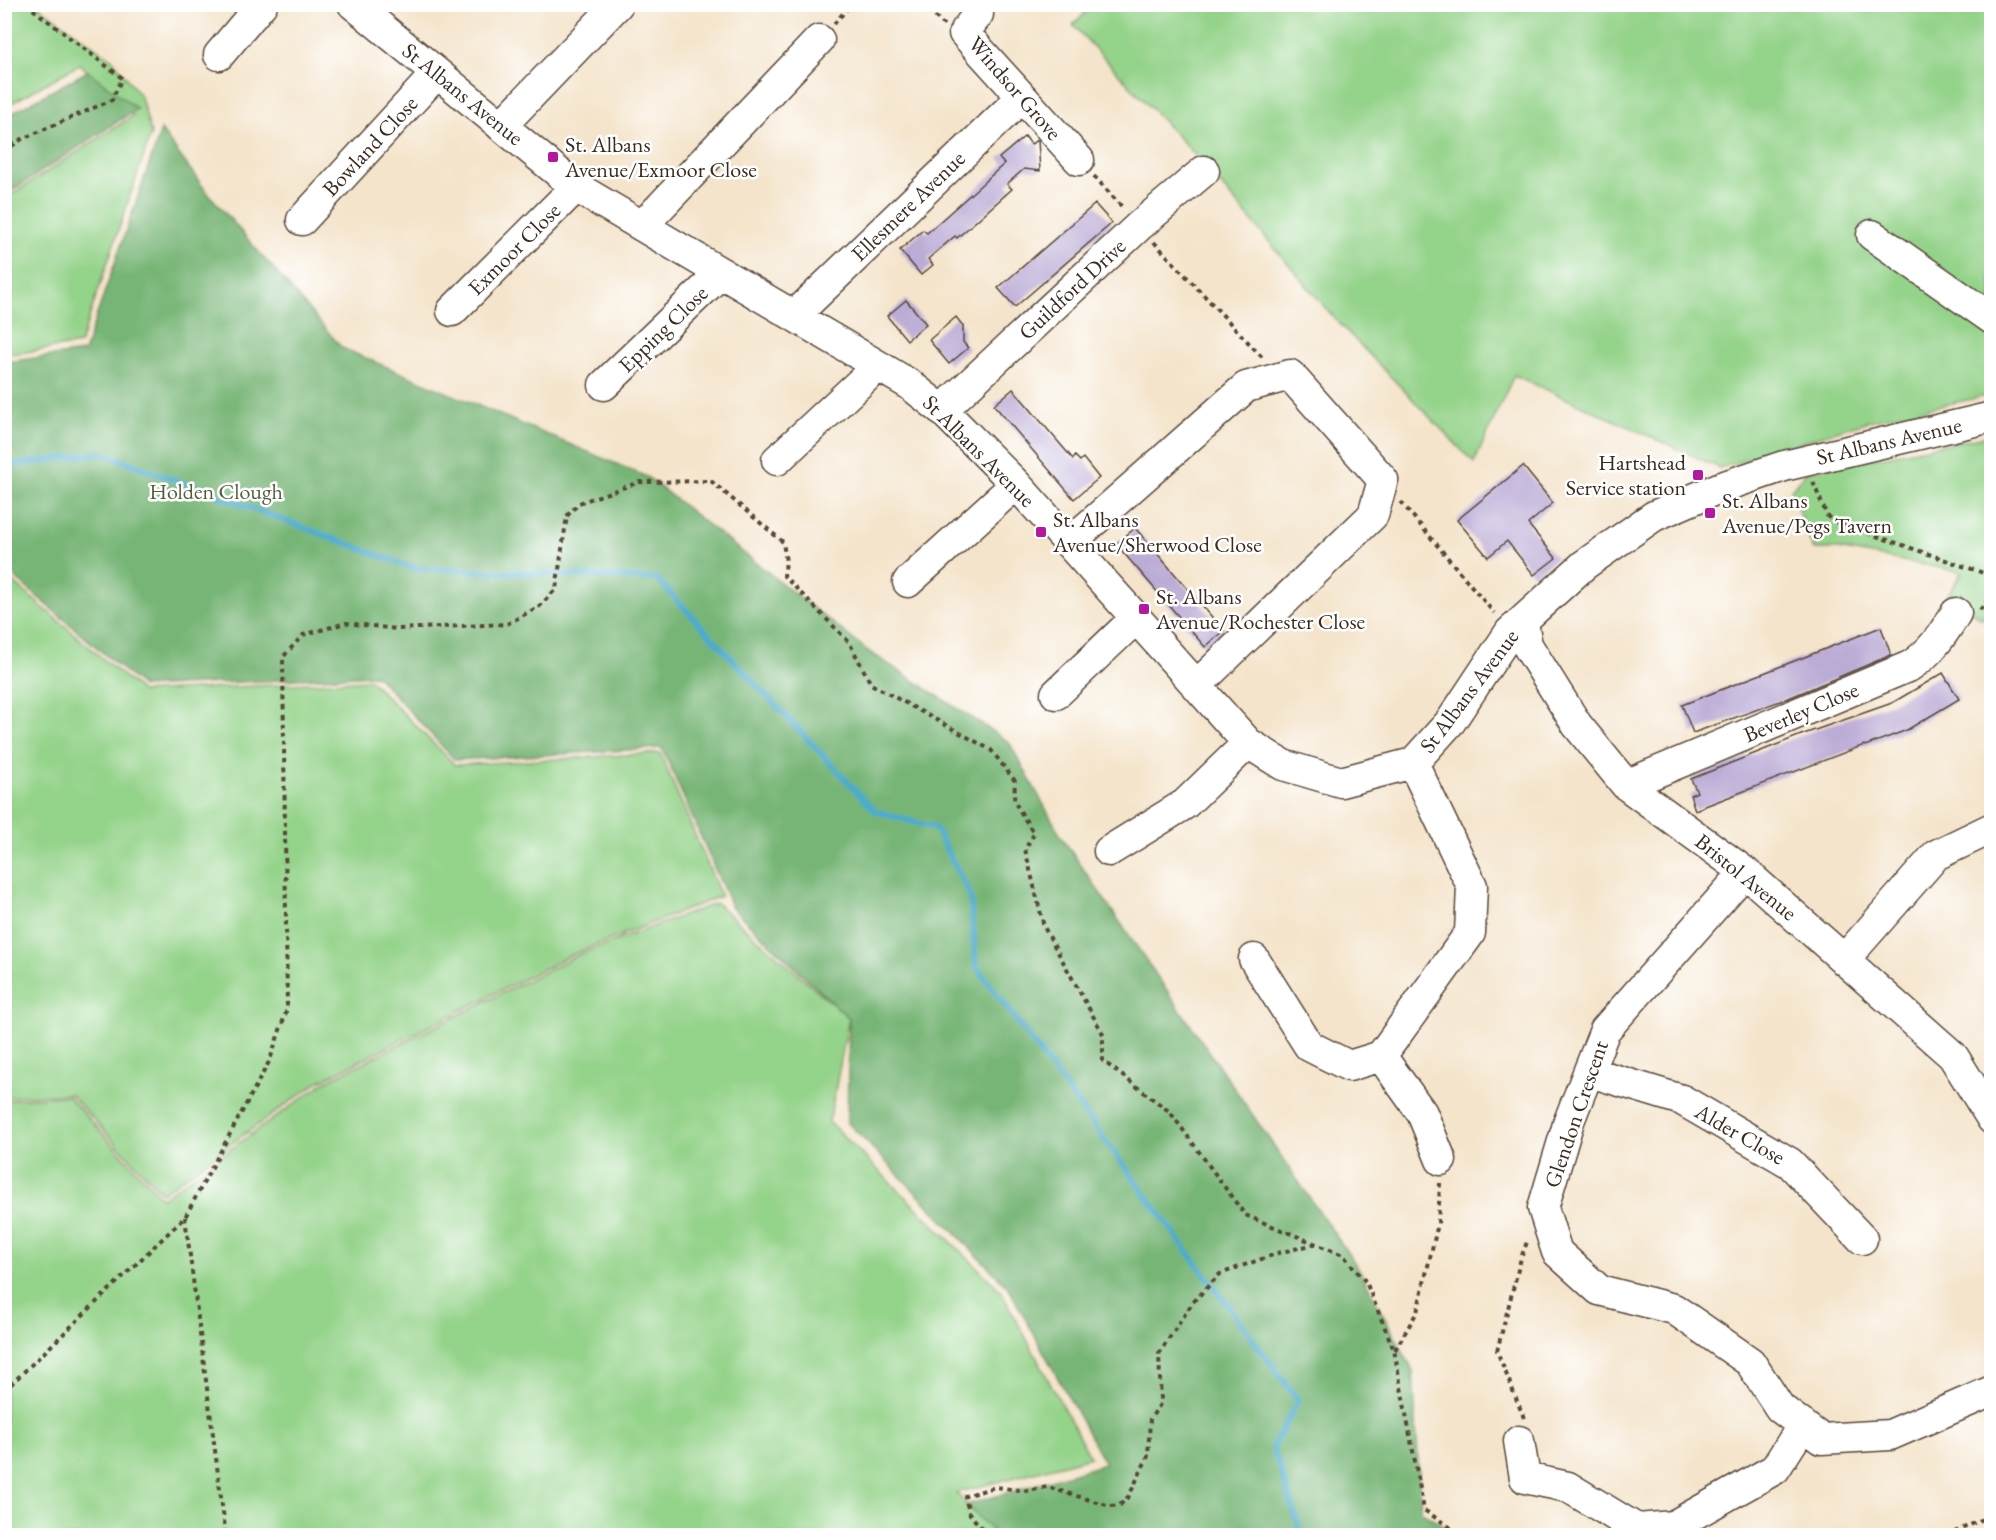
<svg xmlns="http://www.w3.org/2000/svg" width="1996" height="1540" viewBox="0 0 1996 1540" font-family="'EB Garamond',serif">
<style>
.green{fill:#94d38a;stroke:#687e54;stroke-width:1.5}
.forest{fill:#77b576;stroke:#59704a;stroke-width:1.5}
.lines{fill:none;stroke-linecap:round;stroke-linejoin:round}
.stream{stroke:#4eabcc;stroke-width:6}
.building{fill:#bbacd6}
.minor-casing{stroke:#574638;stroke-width:33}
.path{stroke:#574638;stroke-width:4;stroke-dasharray:4.5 4.5;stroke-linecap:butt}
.minor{stroke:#fff;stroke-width:30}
.poi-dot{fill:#b5179e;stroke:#fff;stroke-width:2}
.labels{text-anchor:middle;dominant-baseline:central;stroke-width:5;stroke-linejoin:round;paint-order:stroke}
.street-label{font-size:22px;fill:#3b2a1e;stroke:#fff}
.poi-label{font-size:22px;fill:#3b2a1e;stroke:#fff;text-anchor:start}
.park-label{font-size:22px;fill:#565d3e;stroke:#fff}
</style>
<rect width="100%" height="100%" fill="#fff"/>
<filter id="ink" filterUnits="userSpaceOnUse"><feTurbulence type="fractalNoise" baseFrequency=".0167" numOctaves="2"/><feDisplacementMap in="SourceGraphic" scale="12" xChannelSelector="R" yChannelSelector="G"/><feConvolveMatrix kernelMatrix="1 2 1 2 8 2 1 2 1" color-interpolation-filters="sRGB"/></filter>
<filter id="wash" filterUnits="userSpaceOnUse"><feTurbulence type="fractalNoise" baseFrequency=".008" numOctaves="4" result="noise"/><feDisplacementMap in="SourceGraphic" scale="24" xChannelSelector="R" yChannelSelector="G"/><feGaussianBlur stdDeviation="1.35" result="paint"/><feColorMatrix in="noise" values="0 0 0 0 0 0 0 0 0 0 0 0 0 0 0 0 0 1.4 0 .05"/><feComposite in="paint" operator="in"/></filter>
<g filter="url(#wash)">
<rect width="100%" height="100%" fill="#f4e4cb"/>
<path class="green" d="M 1094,4 L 1991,5 L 1991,395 L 1868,421 L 1720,468 L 1514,375 L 1474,463 L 1337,321 L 1197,157 L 1073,25 Z
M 5,5 L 37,5 L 114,61 L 141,97 L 151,134 L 80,344 L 5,355 L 5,199 L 133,116 L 80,64 L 5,107 Z
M 1991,435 L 1991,605 L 1982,619 L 1947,596 L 1962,572 L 1839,549 L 1813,549 L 1791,490 L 1806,472 Z
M 5,575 L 142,692 L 370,680 L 455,765 L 660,753 L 721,896 L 573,954 L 318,1082 L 162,1193 L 70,1094 L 5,1097 Z
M 716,903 L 849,1018 L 829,1122 L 1000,1290 L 1090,1457 L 956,1493 L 997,1535 L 5,1536 L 5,1100 L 68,1096 L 162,1198 L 325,1082 L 580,954 Z"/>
<path class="forest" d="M 88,71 L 137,109 L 5,195 L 5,117 Z
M 161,130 L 206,191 L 342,348 L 647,477 L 868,651 L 1009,742 L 1062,838 L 1360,1271 L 1413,1371 L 1421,1511 L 1456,1535 L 997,1535 L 966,1505 L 1105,1464 L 1008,1287 L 847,1122 L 849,1018 L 732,908 L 662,748 L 455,760 L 376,675 L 143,687 L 5,569 L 5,362 L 84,352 Z"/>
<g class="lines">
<path class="stream" d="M 4,466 L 102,453 L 413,568 L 657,579 L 875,811 L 935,828 L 970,894 L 976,966 L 1298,1400 L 1273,1447 L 1302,1536"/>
</g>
<g id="blocks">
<path class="building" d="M 1025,136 L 1031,144 L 1038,140 L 1040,171 L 1024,169 L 1007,184 L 1012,189 L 957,238 L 955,236 L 928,259 L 933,265 L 921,275 L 900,250 L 923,230 L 927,233 L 973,192 L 1004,164 L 999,158 Z
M 1095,204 L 1112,223 L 1015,307 L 998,288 Z
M 906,300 L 926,324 L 907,340 L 887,316 Z
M 956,317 L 963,326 L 963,342 L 968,348 L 949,364 L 929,340 Z
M 1013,389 L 1073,459 L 1075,456 L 1080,461 L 1083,458 L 1099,478 L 1074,499 L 994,405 Z
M 1523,466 L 1553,503 L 1528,524 L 1556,558 L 1534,575 L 1507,541 L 1488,557 L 1457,520 Z
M 1135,528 L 1224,631 L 1205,647 L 1116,544 Z
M 1881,627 L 1891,655 L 1791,697 L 1693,733 L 1682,705 Z
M 1943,673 L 1959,699 L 1907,730 L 1865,746 L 1864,745 L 1695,810 L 1690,795 L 1697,792 L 1691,779 L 1801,735 L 1892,703 Z"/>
</g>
</g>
<g filter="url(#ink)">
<use href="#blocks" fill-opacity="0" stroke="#574638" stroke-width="1.5"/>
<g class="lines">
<g class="minor-casing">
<path id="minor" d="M 353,4 L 576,187 L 909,384 L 942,410 L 1016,484 L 1248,743 L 1283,765 L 1341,782 L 1413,763 L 1451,721 L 1510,632 L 1584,565 L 1654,516 L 1719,488 L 1784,466 L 1992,417
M 978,14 L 964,33 L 1079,160
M 219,55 L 262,4
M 501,126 L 618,4
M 302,220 L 437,73
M 642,226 L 819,40
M 1872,235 L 1992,319
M 452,311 L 576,187
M 794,316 L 1022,97
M 604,385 L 721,273
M 942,410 L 1139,226 L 1204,171
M 777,460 L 878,366
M 1069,543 L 1246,387 L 1290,375 L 1383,480 L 1373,515 L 1196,686
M 908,582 L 1016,484
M 1523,622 L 1527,645 L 1577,725 L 1626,785 L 1745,872 L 1953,1056 L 1992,1119
M 1056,694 L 1136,618
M 1626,785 L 1910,666 C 1931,653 1943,634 1956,613
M 1109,851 L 1185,804 L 1248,743
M 1745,872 L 1605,1030 L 1569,1121 L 1543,1208 L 1557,1252 L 1599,1290 L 1674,1309 L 1750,1362 L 1780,1408 L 1821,1439 L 1890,1435 L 1992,1391
M 1254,959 L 1309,1046 L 1349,1066 L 1381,1056 L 1470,933 L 1472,886 L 1413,763
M 1844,960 L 1936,855 L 1992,828
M 1381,1056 L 1422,1113 L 1441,1160
M 1590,1072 L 1682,1100 L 1790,1163 L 1862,1239
M 1519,1441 L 1525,1478 L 1568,1487 L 1637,1529 L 1673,1526 L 1775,1469 L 1803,1425"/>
</g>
<path class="path" d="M 922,4 L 944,25
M 834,24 L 851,4
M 4,151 L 22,139 L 112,100 L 122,78 L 26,4
M 1094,176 L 1123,208
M 1154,242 L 1262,357
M 1813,482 L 1827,516 L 1833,521 L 1992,576
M 1401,502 L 1494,613
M 1980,610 L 1992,595
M 185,1217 L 226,1536
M 1395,1350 L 1417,1312 L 1438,1224 L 1440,1183
M 4,1391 L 185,1217 L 270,1060 L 287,1009 L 283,657 L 303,635 L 346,623 L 397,629 L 507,624 L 540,606 L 556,589 L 567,516 L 579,503 L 639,482 L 711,481 L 783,542 L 786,562 L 784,576 L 849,642 L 871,684 L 991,750 L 1015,781 L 1014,801 L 1034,834 L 1025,849 L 1044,927 L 1103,1034 L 1103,1061 L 1170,1112 L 1245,1215 L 1343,1255 L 1366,1282 L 1394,1350 L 1424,1510 L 1463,1536
M 1524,1418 L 1497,1351 L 1521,1258 L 1527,1242
M 988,1536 L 969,1513 L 965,1496 L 995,1487 L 1028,1491 L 1047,1487 L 1110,1506 L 1120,1505 L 1129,1496 L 1148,1456 L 1150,1419 L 1161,1403 L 1159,1354 L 1193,1302 L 1220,1274 L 1278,1253 L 1315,1244
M 1946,1536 L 1992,1515"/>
<use href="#minor" class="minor"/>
</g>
</g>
<g class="poi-dot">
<rect x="547" y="151" width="12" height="12" rx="3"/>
<rect x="1692" y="469" width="12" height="12" rx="3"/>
<rect x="1704" y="507" width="12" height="12" rx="3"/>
<rect x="1035" y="526" width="12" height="12" rx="3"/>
<rect x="1138" y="603" width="12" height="12" rx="3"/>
</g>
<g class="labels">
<g class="street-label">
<text transform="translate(1015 88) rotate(49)">Windsor Grove</text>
<text transform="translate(463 94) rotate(39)">St Albans Avenue</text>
<text transform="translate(370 146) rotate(-47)">Bowland Close</text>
<text transform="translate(908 206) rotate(-44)">Ellesmere Avenue</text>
<text transform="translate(514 249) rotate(-45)">Exmoor Close</text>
<text transform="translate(1072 289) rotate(-43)">Guildford Drive</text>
<text transform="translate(663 329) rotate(-44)">Epping Close</text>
<text transform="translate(1889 441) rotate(-13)">St Albans Avenue</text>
<text transform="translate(979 451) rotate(45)">St Albans Avenue</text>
<text transform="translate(1469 691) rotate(-53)">St Albans Avenue</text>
<text transform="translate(1801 712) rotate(-23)">Beverley Close</text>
<text transform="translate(1746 877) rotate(39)">Bristol Avenue</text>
<text transform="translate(1576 1114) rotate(-71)">Glendon Crescent</text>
<text transform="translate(1740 1134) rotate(30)">Alder Close</text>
</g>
<g class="poi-label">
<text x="565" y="144">St. Albans<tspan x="565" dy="25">Avenue/Exmoor Close</tspan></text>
<text x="1686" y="462" text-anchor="end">Hartshead<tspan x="1686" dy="25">Service station</tspan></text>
<text x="1722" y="500">St. Albans<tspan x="1722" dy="25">Avenue/Pegs Tavern</tspan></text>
<text x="1053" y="519">St. Albans<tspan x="1053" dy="25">Avenue/Sherwood Close</tspan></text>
<text x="1156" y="596">St. Albans<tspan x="1156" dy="25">Avenue/Rochester Close</tspan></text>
</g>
<g class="park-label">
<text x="216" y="491">Holden Clough</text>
</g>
</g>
<rect width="1996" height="1540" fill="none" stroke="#fff" stroke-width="24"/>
</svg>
